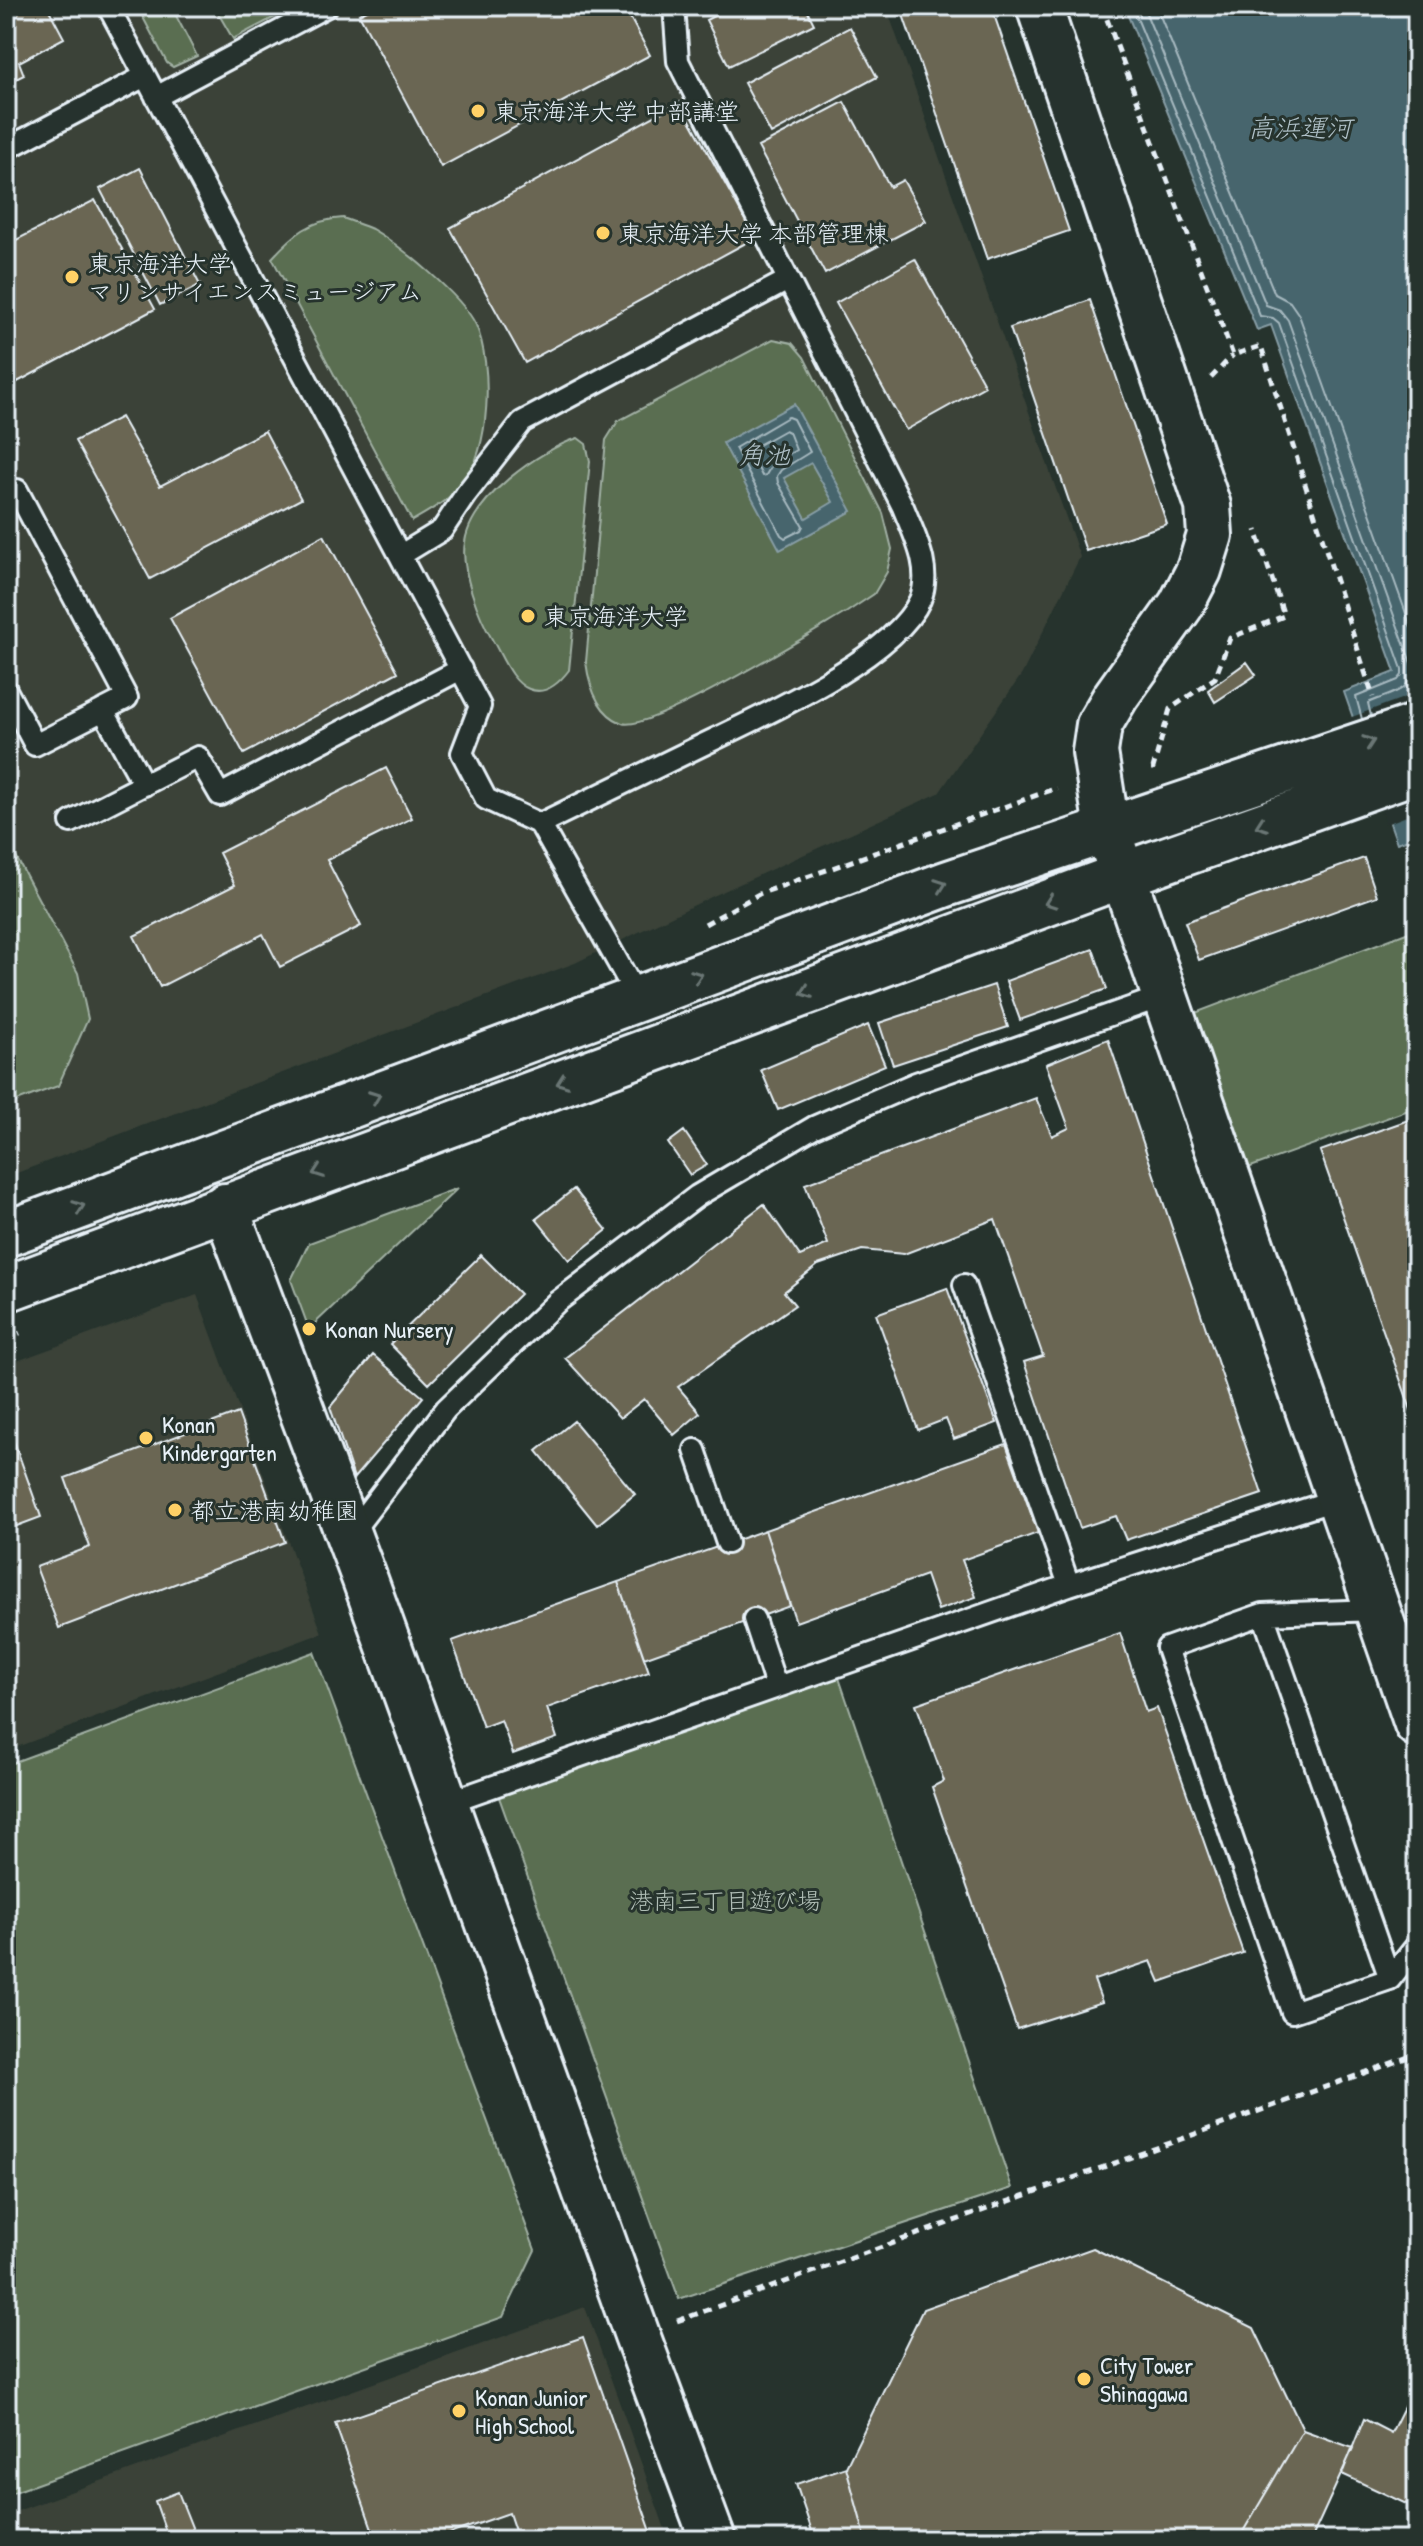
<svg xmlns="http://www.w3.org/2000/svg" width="1423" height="2546" viewBox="0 0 1423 2546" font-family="'Patrick Hand','Klee One',sans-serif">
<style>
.built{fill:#3a4238}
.green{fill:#5a6e51;stroke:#a1b0a4;stroke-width:2}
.water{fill:#46656d;stroke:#879da5;stroke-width:2;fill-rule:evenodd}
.pier{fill:#26332d}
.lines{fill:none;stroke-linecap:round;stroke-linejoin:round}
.shore{stroke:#a7b9c0;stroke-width:2}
.building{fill:#6a6653;stroke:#e8f1f8;stroke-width:2}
.service-casing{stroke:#e8f1f8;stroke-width:26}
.tertiary-casing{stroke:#e8f1f8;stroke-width:50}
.path{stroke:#e8f1f8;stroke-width:5;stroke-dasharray:8 6;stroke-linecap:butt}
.service{stroke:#26332d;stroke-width:20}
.tertiary{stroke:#26332d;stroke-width:44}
.oneway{stroke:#6a7674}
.poi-dot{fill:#ffd166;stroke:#26332d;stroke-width:3}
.labels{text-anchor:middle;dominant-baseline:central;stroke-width:6;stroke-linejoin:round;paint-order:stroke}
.poi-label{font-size:24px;fill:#e8f1f8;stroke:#26332d;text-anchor:start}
.park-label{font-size:24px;fill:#afbdb5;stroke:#26332d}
.water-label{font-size:26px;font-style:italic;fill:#afc0c7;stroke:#26332d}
</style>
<rect width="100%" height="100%" fill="#26332d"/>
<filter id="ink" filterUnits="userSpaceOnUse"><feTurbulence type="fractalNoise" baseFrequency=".0125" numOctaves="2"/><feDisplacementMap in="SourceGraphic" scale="16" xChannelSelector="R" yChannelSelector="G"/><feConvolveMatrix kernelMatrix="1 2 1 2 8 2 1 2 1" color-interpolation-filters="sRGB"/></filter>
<g filter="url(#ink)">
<path class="built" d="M 6,6 L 886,6 L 1080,557 L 1022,674 L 939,793 L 711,897 L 575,963 L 6,1177 Z
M 197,1295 L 322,1633 L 6,1751 L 6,1365 Z
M 585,2307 L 669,2540 L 6,2540 L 6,2515 Z"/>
<path class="green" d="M 137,6 L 171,6 L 197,56 L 173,67 L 167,63 Z
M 214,6 L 296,6 L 233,39 Z
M 343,218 C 353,222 363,225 372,229 C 400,245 462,296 476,325 C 493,364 491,451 462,485 C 449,500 429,511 412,521 L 272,258 C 294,234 310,220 343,218 Z
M 773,339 L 792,343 L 804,357 L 883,513 L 892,549 L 887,572 L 874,594 L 847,612 C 814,631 649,734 622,723 C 597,713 589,685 586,662 L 606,440 L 618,421 Z
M 578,438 L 586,444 L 590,461 L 569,670 C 560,682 546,696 529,689 C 511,682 502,656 493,641 C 479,617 460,570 465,542 C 471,499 539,450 578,438 Z
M 6,838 L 78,973 L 88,1019 L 58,1086 L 6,1105 Z
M 1417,929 L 1417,1107 L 1248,1168 L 1195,1013 Z
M 458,1188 L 309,1329 L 291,1280 L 309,1243 Z
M 314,1652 L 535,2250 L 503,2317 L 6,2495 L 6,1765 Z
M 835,1666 L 1012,2188 L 679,2299 L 495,1786 Z"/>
<path class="water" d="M 1124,6 L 1417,6 L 1417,836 L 1397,843 L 1344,692 L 1395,672 L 1271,325 L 1257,330 Z
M 794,404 L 852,511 L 780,550 L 723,443 ZM 811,463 L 833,502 L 806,518 L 784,478 Z"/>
<path class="pier" d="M 1417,693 L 1417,812 L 1386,824 L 1349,718 Z"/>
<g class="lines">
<path class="shore" d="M 1132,6 L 1260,316 L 1273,318 L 1279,323 L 1402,669 L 1402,675 L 1398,680 L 1356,697 L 1362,719
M 1143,6 L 1266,305 L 1280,310 L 1288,320 L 1412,666 C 1415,692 1387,694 1368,703 L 1371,716
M 1156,6 L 1275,294 L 1290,302 L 1299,315 L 1417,644
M 788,417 L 793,419 L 810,452 L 781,470 L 777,476 L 778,483 L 803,526 L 801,530 L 785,538 L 781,535 L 735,448 Z
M 785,430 L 789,432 L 796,450 L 773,463 L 766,475 L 762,476 L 749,450 Z"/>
</g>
<path class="building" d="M 6,6 L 47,6 L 64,38 L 19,62 L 24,75 L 6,84 Z
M 375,6 L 624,6 L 650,55 L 441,167 L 359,14 Z
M 733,6 L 805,6 L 814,24 L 729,66 L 706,20 Z
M 900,6 L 991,6 L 1069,231 L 987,259 Z
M 850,27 L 877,77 L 771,134 L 744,83 Z
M 680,102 L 755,238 L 525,363 L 450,228 Z
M 844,102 L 890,187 L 903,180 L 926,221 L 825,274 L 758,147 Z
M 140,168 L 200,285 L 160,305 L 100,189 Z
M 95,200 L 155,309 L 6,388 L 6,245 Z
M 915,259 L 985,386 L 906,430 L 836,303 Z
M 1090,300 L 1167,524 L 1086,551 L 1010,328 Z
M 121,417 L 160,486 L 265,431 L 301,499 L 150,579 L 75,441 Z
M 324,535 L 398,672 L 244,754 L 170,618 Z
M 1247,662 L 1256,675 L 1215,702 L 1208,690 Z
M 386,768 L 412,818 L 327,860 L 361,926 L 280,967 L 263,934 L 160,987 L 134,936 L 235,885 L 219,853 Z
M 1364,858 L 1377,896 L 1199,960 L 1185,922 Z
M 1093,949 L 1107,989 L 1020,1020 L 1006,981 Z
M 994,985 L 1008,1027 L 893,1065 L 879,1023 Z
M 868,1025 L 885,1065 L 778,1110 L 761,1070 Z
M 1108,1039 L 1262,1494 L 1126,1540 L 1116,1516 L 1080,1528 L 1024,1362 L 1043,1356 L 995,1219 L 904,1254 L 862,1250 L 818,1265 L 784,1292 L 795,1305 L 678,1387 L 700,1413 L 674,1435 L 644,1399 L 620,1418 L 565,1358 L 764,1204 L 800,1256 L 828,1244 L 805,1184 L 1036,1098 L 1052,1136 L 1069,1128 L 1046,1064 Z
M 1417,1117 L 1417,1427 L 1320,1151 Z
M 684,1131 L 707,1165 L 690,1175 L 668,1143 Z
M 574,1189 L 607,1230 L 569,1260 L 536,1219 Z
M 481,1255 L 520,1294 L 429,1384 L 390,1344 Z
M 947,1288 L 997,1423 L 954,1439 L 946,1419 L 918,1430 L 876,1314 Z
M 373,1355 L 423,1397 L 354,1478 L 330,1407 Z
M 238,1413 L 285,1542 L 59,1628 L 36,1567 L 90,1547 L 65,1478 Z
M 6,1419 L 41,1517 L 6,1530 Z
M 574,1421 L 635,1494 L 597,1525 L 537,1451 Z
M 1006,1444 L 1038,1533 L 962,1560 L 976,1597 L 938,1610 L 926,1575 L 796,1622 L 765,1530 Z
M 765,1530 L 790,1606 L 644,1658 L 618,1582 Z
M 618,1582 L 649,1672 L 547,1708 L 557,1738 L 513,1754 L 501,1720 L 483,1727 L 452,1641 Z
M 1120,1633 L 1146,1712 L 1157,1708 L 1243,1953 L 1160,1982 L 1151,1961 L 1094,1980 L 1102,2002 L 1017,2029 L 932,1787 L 944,1781 L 916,1704 Z
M 1093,2248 L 1254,2328 L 1303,2430 L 1238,2540 L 866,2540 L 846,2467 L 923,2309 Z
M 583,2337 L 654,2540 L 518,2540 L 509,2513 L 432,2540 L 376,2540 L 335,2423 Z
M 1417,2381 L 1417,2509 L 1342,2474 L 1364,2419 L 1391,2433 Z
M 1303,2430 L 1353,2448 L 1311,2540 L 1238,2540 Z
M 846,2467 L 866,2540 L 815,2540 L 796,2484 Z
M 178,2492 L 197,2540 L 169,2540 L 155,2501 Z"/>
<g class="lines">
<g class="service-casing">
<path id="service" d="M 108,6 L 480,706 L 462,753 L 486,799 L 540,824 L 638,998
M 156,97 L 327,6
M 6,149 L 145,76
M 401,555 L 442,530 L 466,494 L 522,422 L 788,280
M 6,690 L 35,745 L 127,698 L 17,490
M 103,710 L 144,785
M 71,822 L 198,757 L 220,795 L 461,669
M 540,824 C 591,799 643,774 694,749 C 753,720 893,660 920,600 C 933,569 914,535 903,507 L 678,61 L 674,6
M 964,1285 L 1069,1585
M 695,1450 L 727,1543
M 349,1536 L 446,1409 L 557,1302 L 697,1196 L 814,1127 L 916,1083 L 1164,996
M 1377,1610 L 1263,1614 L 1167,1648 L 1292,2012 L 1390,1979 L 1417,1945
M 1263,1614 L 1390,1979
M 754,1619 L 776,1686
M 446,1803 L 1069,1585 L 1338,1499"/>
</g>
<g class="tertiary-casing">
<path id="tertiary" d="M 1039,6 L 1208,506 L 1210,535 L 1199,570 L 1181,605 L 1116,696 L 1099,725 L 1095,752 L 1107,829 L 1417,1724
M 225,1206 L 364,1577 L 637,2335 L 713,2540
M 6,1234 L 946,884 L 1417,726
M 6,1289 L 1123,875 L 1417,770"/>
</g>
<path class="path" d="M 1102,6 L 1233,355 L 1261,346 L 1373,697
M 1211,378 L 1233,355
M 1151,768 L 1153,768 L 1170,709 L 1215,678 L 1230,638 L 1284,616 L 1256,530
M 705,924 L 759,894 L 1057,788
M 6,1339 L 20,1333
M 677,2321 L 1417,2054"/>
<use href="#service" class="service"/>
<use href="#tertiary" class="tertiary"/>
</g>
<defs><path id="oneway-chevron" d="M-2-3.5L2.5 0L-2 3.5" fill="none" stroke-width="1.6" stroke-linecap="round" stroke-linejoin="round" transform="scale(2)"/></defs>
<g class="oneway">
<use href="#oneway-chevron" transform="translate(1369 742) rotate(-19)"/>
<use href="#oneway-chevron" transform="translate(1261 825) rotate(160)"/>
<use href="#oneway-chevron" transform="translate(941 885) rotate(-20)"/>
<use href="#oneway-chevron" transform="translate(1050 902) rotate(160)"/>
<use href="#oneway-chevron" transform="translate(697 976) rotate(-20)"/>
<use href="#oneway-chevron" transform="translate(806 992) rotate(160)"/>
<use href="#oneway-chevron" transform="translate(562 1082) rotate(160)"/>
<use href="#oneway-chevron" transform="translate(375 1097) rotate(-21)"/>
<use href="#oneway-chevron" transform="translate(318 1172) rotate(160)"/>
<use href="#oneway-chevron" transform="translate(79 1207) rotate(-20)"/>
</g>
</g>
<g class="poi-dot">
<circle cx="478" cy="111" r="8"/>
<circle cx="603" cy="233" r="8"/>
<circle cx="72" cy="277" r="8"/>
<circle cx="528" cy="616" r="8"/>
<circle cx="309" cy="1329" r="8"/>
<circle cx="146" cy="1438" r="8"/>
<circle cx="175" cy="1510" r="8"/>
<circle cx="1084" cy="2379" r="8"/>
<circle cx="459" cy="2411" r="8"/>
</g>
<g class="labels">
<g class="poi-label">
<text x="494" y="111">東京海洋大学 中部講堂</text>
<text x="619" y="233">東京海洋大学 本部管理棟</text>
<text x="88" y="263">東京海洋大学<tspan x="88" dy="28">マリンサイエンスミュージアム</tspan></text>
<text x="544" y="616">東京海洋大学</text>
<text x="325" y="1329">Konan Nursery</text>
<text x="162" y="1424">Konan<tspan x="162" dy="28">Kindergarten</tspan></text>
<text x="191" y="1510">都立港南幼稚園</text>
<text x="1100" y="2365">City Tower<tspan x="1100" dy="28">Shinagawa</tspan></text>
<text x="475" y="2397">Konan Junior<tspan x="475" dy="28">High School</tspan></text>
</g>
<g class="park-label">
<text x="725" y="1900">港南三丁目遊び場</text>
</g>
<g class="water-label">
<text x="1300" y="127">高浜運河</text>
<text x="764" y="454">角池</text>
</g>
</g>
<rect width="1423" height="2546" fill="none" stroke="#26332d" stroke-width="32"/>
<rect x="16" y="16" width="1391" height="2514" fill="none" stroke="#e8f1f8" stroke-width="3" filter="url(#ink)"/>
</svg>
